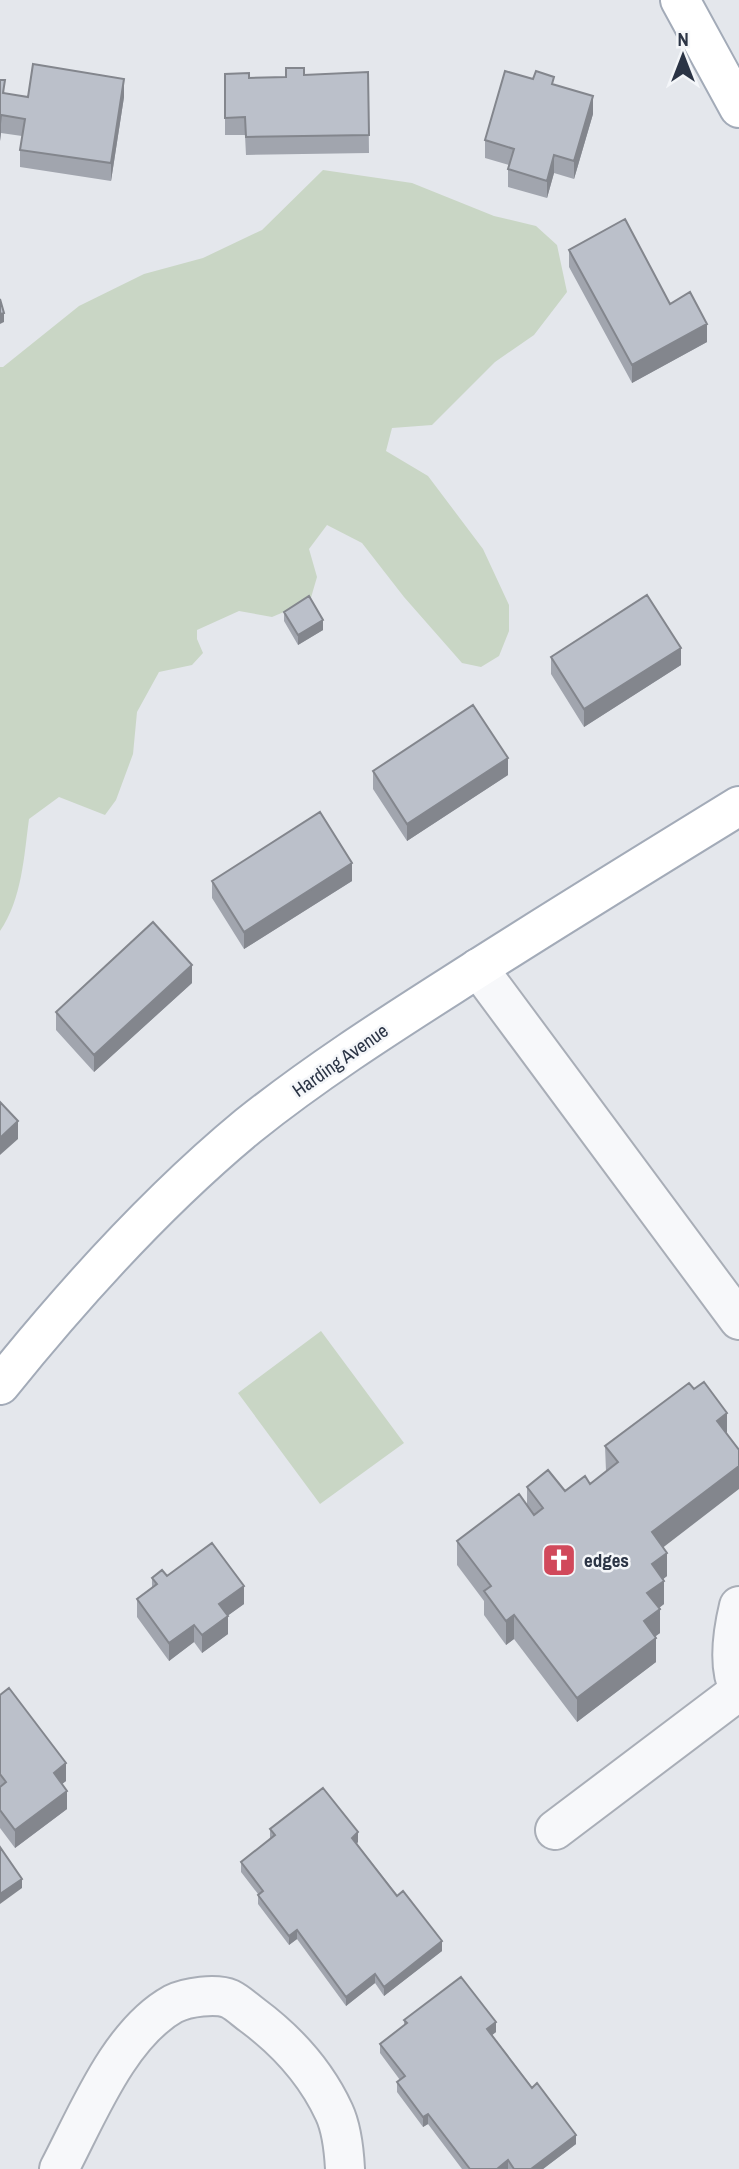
<svg xmlns="http://www.w3.org/2000/svg" width="739" height="2169" viewBox="0 0 739 2169" font-family="'Archivo Narrow',sans-serif">
<style>
.green{fill:#c9d6c5}
.lines{fill:none;stroke-linecap:round;stroke-linejoin:round}
.minor-casing{stroke:#a9aeb7;stroke-width:42}
.major-casing{stroke:#a3abb8;stroke-width:42}
.minor{stroke:#f7f8fa;stroke-width:38}
.major{stroke:#fff;stroke-width:38}
.wall{fill:#a1a5ae}
.shaded-wall{fill:#83868d}
.building{fill:#bbc0ca;stroke:#83868d;stroke-width:2}
.labels{text-anchor:middle;dominant-baseline:central;stroke-width:5;stroke-linejoin:round;paint-order:stroke}
.street-label{font-size:19px;fill:#2b3445;stroke:#f4f6f9}
.poi-label{font-size:19px;font-weight:bold;fill:#2b3445;stroke:#f4f6f9;text-anchor:start}
</style>
<rect width="100%" height="100%" fill="#e4e7ec"/>
<path class="green" d="M 323,170 L 412,183 L 494,216 L 536,226 L 557,245 L 567,292 L 534,335 L 495,362 L 432,425 L 392,428 L 386,451 L 428,476 L 483,549 L 509,605 L 509,631 L 499,656 L 481,667 L 462,663 L 404,597 L 362,543 L 327,525 L 309,549 L 317,577 L 310,601 L 272,617 L 239,611 L 197,630 L 197,639 L 203,653 L 192,665 L 159,672 L 137,712 L 133,754 L 116,800 L 105,815 L 59,797 L 29,819 C 24,856 22,899 0,931 L 0,367 L 3,367 L 79,306 L 144,274 L 203,258 L 262,230 Z
M 321,1331 L 404,1443 L 320,1504 L 238,1393 Z"/>
<g class="lines">
<g class="minor-casing">
<path id="minor" d="M 478,968 L 739,1320
M 739,1606 C 733,1631 727,1666 739,1689
M 555,1830 L 739,1691
M 59,2169 C 87,2116 119,2034 173,2004 C 187,1997 216,1993 230,1999 C 238,2003 245,2010 252,2015 C 287,2041 315,2071 334,2112 C 342,2129 344,2150 345,2169"/>
</g>
<g class="major-casing">
<path id="major" d="M 680,0 L 739,108
M 0,1385 C 75,1292 156,1202 248,1126 C 313,1074 383,1029 452,985 C 547,924 643,865 739,806"/>
</g>
<use href="#minor" class="minor"/>
<use href="#major" class="major"/>
</g>
<path class="wall" d="M 368,72 L 369,153 L 246,155 L 245,135 L 225,135 L 225,74 L 249,78 L 286,77 L 304,75 Z
M 0,80 L 5,94 L 28,97 L 124,97 L 111,181 L 20,167 L 20,150 L 22,136 L 1,133 L 0,141 Z
M 554,85 L 593,114 L 574,179 L 554,173 L 547,198 L 508,187 L 508,169 L 509,165 L 485,158 L 485,140 Z
M 569,250 L 670,304 L 707,342 L 632,383 L 569,267 Z
M 284,612 L 323,630 L 298,645 L 284,621 Z
M 551,657 L 681,665 L 584,727 L 551,674 Z
M 373,771 L 508,775 L 407,841 L 373,789 Z
M 212,881 L 352,881 L 244,949 L 212,898 Z
M 192,983 L 94,1072 L 56,1030 L 56,1012 Z
M 689,1383 L 663,1547 L 667,1576 L 663,1579 L 664,1604 L 659,1608 L 660,1633 L 655,1636 L 656,1662 L 577,1722 L 514,1639 L 506,1645 L 484,1615 L 484,1601 L 457,1565 L 457,1541 L 527,1504 L 527,1487 L 565,1491 L 590,1484 L 606,1471 L 605,1446 Z
M 167,1576 L 244,1604 L 227,1616 L 228,1634 L 202,1653 L 194,1642 L 169,1661 L 137,1617 L 137,1599 L 152,1588 L 152,1578 Z
M 0,1695 L 66,1781 L 62,1784 L 67,1809 L 15,1848 L 0,1828 Z
M 270,1829 L 358,1842 L 357,1844 L 442,1951 L 384,1996 L 375,1983 L 346,2006 L 297,1939 L 289,1945 L 258,1904 L 258,1894 L 241,1872 L 241,1862 L 270,1839 Z
M 404,2020 L 496,2032 L 492,2035 L 576,2144 L 543,2169 L 462,2169 L 428,2124 L 423,2127 L 397,2092 L 397,2082 L 400,2080 L 380,2053 L 380,2044 L 404,2025 Z"/>
<path class="shaded-wall" d="M 124,79 L 124,97 L 111,181 L 111,163 Z
M 593,96 L 593,114 L 574,179 L 574,161 Z
M 1,115 L 1,133 L 0,141 L 0,124 Z
M 554,155 L 554,173 L 547,198 L 547,181 Z
M 4,313 L 4,322 L 0,324 L 0,314 Z
M 707,324 L 707,342 L 632,383 L 632,365 Z
M 323,620 L 323,630 L 298,645 L 298,635 Z
M 681,648 L 681,665 L 584,727 L 584,709 Z
M 508,758 L 508,775 L 407,841 L 407,824 Z
M 352,863 L 352,881 L 244,949 L 244,932 Z
M 192,965 L 192,983 L 94,1072 L 94,1055 Z
M 18,1121 L 18,1139 L 0,1155 L 0,1138 Z
M 727,1413 L 727,1437 L 717,1421 Z
M 739,1466 L 739,1489 L 652,1556 L 652,1532 Z
M 667,1553 L 667,1576 L 652,1588 L 652,1564 Z
M 664,1581 L 664,1604 L 647,1617 L 647,1593 Z
M 244,1586 L 244,1604 L 219,1622 L 219,1604 Z
M 660,1609 L 660,1633 L 644,1645 L 644,1621 Z
M 514,1615 L 514,1639 L 506,1645 L 506,1621 Z
M 228,1616 L 228,1634 L 202,1653 L 202,1635 Z
M 194,1625 L 194,1642 L 169,1661 L 169,1643 Z
M 656,1638 L 656,1662 L 577,1722 L 577,1698 Z
M 66,1763 L 66,1781 L 54,1790 L 54,1773 Z
M 67,1791 L 67,1809 L 15,1848 L 15,1830 Z
M 358,1832 L 358,1842 L 352,1847 L 352,1838 Z
M 22,1879 L 22,1888 L 0,1904 L 0,1894 Z
M 297,1930 L 297,1939 L 289,1945 L 289,1936 Z
M 442,1941 L 442,1951 L 384,1996 L 384,1987 Z
M 375,1974 L 375,1983 L 346,2006 L 346,1997 Z
M 496,2022 L 496,2032 L 487,2039 L 487,2029 Z
M 428,2114 L 428,2124 L 423,2127 L 423,2117 Z
M 576,2135 L 576,2144 L 543,2169 L 531,2169 Z
M 508,2160 L 508,2169 L 497,2169 Z"/>
<path class="building" d="M 33,64 L 124,79 L 111,163 L 20,150 L 25,119 L 1,115 L 0,124 L 0,80 L 5,80 L 3,93 L 28,97 Z
M 286,68 L 304,68 L 304,75 L 368,72 L 369,135 L 246,137 L 245,117 L 225,118 L 225,74 L 249,73 L 249,78 L 286,77 Z
M 505,71 L 533,79 L 536,71 L 554,77 L 552,84 L 593,96 L 574,161 L 554,155 L 547,181 L 508,169 L 514,149 L 485,140 Z
M 625,219 L 670,304 L 690,292 L 707,324 L 632,365 L 569,250 Z
M 0,299 L 4,313 L 0,314 Z
M 647,595 L 681,648 L 584,709 L 551,657 Z
M 309,596 L 323,620 L 298,635 L 284,612 Z
M 473,705 L 508,758 L 407,824 L 373,771 Z
M 320,812 L 352,863 L 244,932 L 212,881 Z
M 153,922 L 192,965 L 94,1055 L 56,1012 Z
M 0,1102 L 18,1121 L 0,1138 Z
M 704,1382 L 727,1413 L 717,1421 L 739,1450 L 739,1466 L 652,1532 L 667,1553 L 652,1564 L 664,1581 L 647,1593 L 660,1609 L 644,1621 L 656,1638 L 577,1698 L 514,1615 L 506,1621 L 484,1591 L 491,1586 L 457,1541 L 519,1494 L 534,1515 L 543,1508 L 527,1487 L 548,1470 L 565,1491 L 585,1476 L 590,1484 L 618,1462 L 605,1446 L 689,1383 L 694,1389 Z
M 212,1543 L 244,1586 L 219,1604 L 228,1616 L 202,1635 L 194,1625 L 169,1643 L 137,1599 L 157,1584 L 152,1578 L 162,1570 L 167,1576 Z
M 9,1688 L 66,1763 L 54,1773 L 67,1791 L 15,1830 L 0,1810 L 0,1787 L 6,1782 L 0,1774 L 0,1695 Z
M 323,1788 L 358,1832 L 352,1838 L 397,1896 L 403,1891 L 442,1941 L 384,1987 L 375,1974 L 346,1997 L 297,1930 L 289,1936 L 258,1895 L 263,1891 L 241,1862 L 275,1835 L 270,1829 Z
M 0,1847 L 22,1879 L 0,1894 Z
M 461,1977 L 496,2022 L 487,2029 L 532,2088 L 537,2083 L 576,2135 L 531,2169 L 514,2169 L 508,2160 L 497,2169 L 470,2169 L 428,2114 L 423,2117 L 397,2082 L 405,2076 L 380,2044 L 407,2023 L 404,2020 Z"/>
<defs>
<g id="church-square" transform="scale(1.75)"><rect x="-9" y="-9" width="18" height="18" rx="4" fill="#d1495b" stroke="#f4f6f9"/><path d="M-1.2-6h2.4v3.5h3.3v2.4h-3.3V6h-2.4V-.1h-3.3v-2.4h3.3Z" fill="#fff"/></g>
</defs>
<g fill-rule="evenodd">
<use href="#church-square" x="559" y="1560"/>
</g>
<g class="labels">
<g class="street-label">
<text transform="translate(340 1060) rotate(-35)">Harding Avenue</text>
</g>
<g class="poi-label">
<text x="584" y="1560">edges</text>
</g>
</g>
<g transform="translate(683 56)" stroke="#f4f6f9" stroke-width="5" paint-order="stroke">
<path d="M0-5L12 26L0 18L-12 26Z" fill="#2b3445"/>
<text y="-10" font-size="19" font-weight="bold" text-anchor="middle" fill="#2b3445">N</text>
</g>
</svg>
